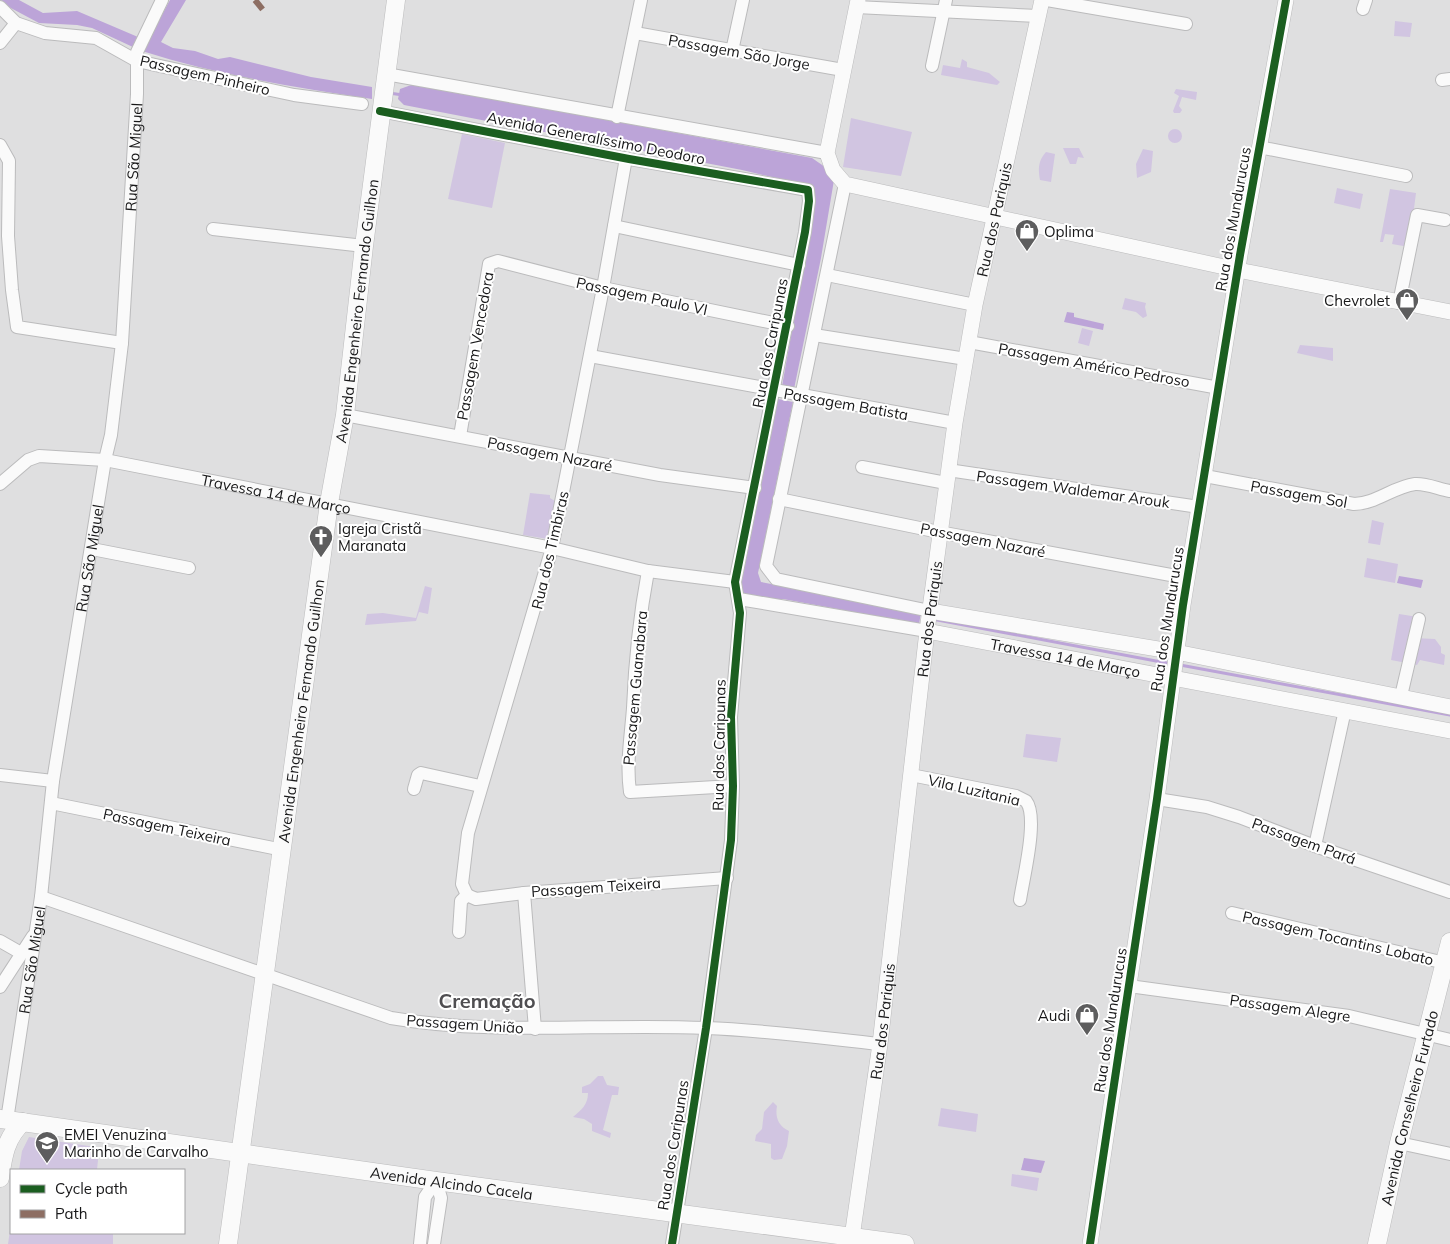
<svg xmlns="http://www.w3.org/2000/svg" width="1450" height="1244" viewBox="0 0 1450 1244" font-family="Mulish,sans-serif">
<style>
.green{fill:#d1c5e1}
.water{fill:#bca4d8}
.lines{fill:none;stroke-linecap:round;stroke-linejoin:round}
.stream{stroke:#bca4d8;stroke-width:3}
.minor-casing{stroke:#bbbbbc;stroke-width:14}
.tertiary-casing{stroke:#bbbbbc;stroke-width:16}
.secondary-casing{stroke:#bbbbbc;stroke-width:19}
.minor{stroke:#fafafa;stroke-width:12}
.tertiary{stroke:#fafafa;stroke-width:15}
.secondary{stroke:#fafafa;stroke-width:18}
.quiet{stroke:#8d6e63;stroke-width:6;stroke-dasharray:12 6;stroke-linecap:butt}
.cycleway-casing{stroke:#fff;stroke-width:11}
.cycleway{stroke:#1b5e20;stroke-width:8}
.labels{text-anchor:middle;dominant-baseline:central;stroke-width:4;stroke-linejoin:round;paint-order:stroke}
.street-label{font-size:15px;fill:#171718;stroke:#fff}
.poi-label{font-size:15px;fill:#171718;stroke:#fff;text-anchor:start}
.district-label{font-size:20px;font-weight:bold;fill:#4f4e51;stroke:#fff}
</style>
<rect width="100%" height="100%" fill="#dfdfe0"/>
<path class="green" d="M 1395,21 L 1412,23 L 1410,37 L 1394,36 Z
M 962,59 L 967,62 L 967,67 L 989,73 L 1000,82 L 997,85 L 941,75 L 943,65 L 960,68 Z
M 1176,89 L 1197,92 L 1196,100 L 1182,97 L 1179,106 L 1182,110 L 1180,113 L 1174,113 L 1173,111 L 1179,96 L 1174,93 Z
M 851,118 L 912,132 L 901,176 L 843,167 Z
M1168 136a7 7 0 1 1 14 0a7 7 0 1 1-14 0Z
M 462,134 L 505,143 L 492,208 L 448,199 Z
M 1063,148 L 1079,148 L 1084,158 L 1078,157 L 1076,164 L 1070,164 Z
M 1143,149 L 1153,151 L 1151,172 L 1137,178 L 1136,164 Z
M 1046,152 L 1055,154 L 1051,182 L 1040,180 C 1038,169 1038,161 1046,152 Z
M 1337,188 L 1363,194 L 1360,209 L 1334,203 Z
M 1390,189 L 1416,193 L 1409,247 L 1392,244 L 1394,235 L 1385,234 L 1383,242 L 1380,242 Z
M 1125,298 L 1146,303 L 1145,307 L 1147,316 L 1143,318 L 1136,312 L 1122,309 Z
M 1082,328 L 1093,331 L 1089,346 L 1078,343 Z
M 1300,345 L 1333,348 L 1333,361 L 1297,353 Z
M 530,493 L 550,495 L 550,498 L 555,501 L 548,539 L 523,535 Z
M 1372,520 L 1384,523 L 1380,545 L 1368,543 Z
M 1367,558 L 1398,564 L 1395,583 L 1364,577 Z
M 425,586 L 432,588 L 428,614 L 419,612 L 416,621 L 365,625 L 367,614 L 383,613 L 416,618 Z
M 1399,614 L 1418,617 L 1414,638 L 1435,639 L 1441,647 L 1441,653 L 1445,655 L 1444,665 L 1420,660 L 1417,665 L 1391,660 Z
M 1026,734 L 1061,738 L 1057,762 L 1023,757 Z
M 598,1076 L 603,1076 L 607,1085 L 619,1087 L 618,1095 L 612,1095 L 603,1130 L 611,1133 L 610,1138 L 592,1131 L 592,1124 L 584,1119 L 573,1117 C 581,1110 588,1105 588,1093 L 582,1093 L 582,1087 L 590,1084 Z
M 773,1102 L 777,1106 C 775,1117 778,1126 789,1131 L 787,1146 L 782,1159 L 774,1160 L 771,1158 L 771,1144 L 755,1141 L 756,1135 L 762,1129 L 764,1112 Z
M 941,1108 L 978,1114 L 976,1132 L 938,1126 Z
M 29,1137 L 95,1147 L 99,1150 L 97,1170 L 19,1170 L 22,1151 Z
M 1012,1174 L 1039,1178 L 1037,1191 L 1011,1186 Z
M 11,1224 L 11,1233 L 113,1233 L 113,1244 L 8,1244 Z"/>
<path class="water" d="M 1,0 L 19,0 L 43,13 L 77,11 L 138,37 L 135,48 L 92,28 L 77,25 L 39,23 L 7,6 Z
M 170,0 L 186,0 L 161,42 L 173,48 L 195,51 L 218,59 L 230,57 L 311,77 L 372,87 L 372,99 C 294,87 217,75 142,51 Z
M 414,84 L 812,158 L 825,167 L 834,180 L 821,258 L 794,389 L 782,386 L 802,274 L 813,193 L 789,181 L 742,170 L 404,105 L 398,99 L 400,89 Z
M 1067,312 L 1074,313 L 1074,317 L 1104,324 L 1103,330 L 1064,322 Z
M 778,399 L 793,402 L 758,573 L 761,582 L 921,613 L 919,624 L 783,599 L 770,600 L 743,595 L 740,590 Z
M 1399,576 L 1423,580 L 1421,588 L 1397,583 Z
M 1024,1158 L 1045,1161 L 1041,1173 L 1021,1170 Z"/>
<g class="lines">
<path class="stream" d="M 389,93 L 403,95
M 932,619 L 1172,664
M 1180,665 L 1450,715"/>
<g class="minor-casing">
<g id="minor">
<path d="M 1047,0 L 1186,24"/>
<path d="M 0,7 L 16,23 L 45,33 L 96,38 L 137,61 L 294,95 L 362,104"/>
<path d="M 856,7 L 1038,16"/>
<path d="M 1363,9 L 1366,0"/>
<path d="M 635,33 L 843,70"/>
<path d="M 0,43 L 16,23"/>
<path d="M 732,51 L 743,0"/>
<path d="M 932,66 L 946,0"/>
<path d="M 386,74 L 827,153"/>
<path d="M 1442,80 L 1450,79"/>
<path d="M 380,111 L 629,159 L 808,190 L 809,201 L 805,232 L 735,582 L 740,613 L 731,717 L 733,786 L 731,840 L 706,1028 L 672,1244"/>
<path d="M 617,117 L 641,0"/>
<path d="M 0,145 L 9,161 L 8,236 L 12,290 L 17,327 L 122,343"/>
<path d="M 1259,147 L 1406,176"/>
<path d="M 845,184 L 766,566 L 776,579 L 930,611"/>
<path d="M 614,226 L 799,265"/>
<path d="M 213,229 L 364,246"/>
<path d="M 827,275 L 975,305"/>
<path d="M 1399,303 L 1417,215 L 1445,220"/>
<path d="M 814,335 L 966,359"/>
<path d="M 969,342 L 1219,388"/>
<path d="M 590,356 L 955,423"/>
<path d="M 345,415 L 660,475 L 755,488"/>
<path d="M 460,436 L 489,264 L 498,261 L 603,288 L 788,326"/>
<path d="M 862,467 L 946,483"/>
<path d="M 948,470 L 1199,507"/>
<path d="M 1205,476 L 1354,504 C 1375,504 1393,487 1415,484 C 1425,483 1439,489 1450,491"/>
<path id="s1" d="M 0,484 L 28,460 L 39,456 L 105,460 L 552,548 L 648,571 L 735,582"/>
<path d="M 779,499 L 939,532 L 1187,578"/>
<path d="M 92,549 L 189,568"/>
<path d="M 648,571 C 639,619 635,659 633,708 C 631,736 626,763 630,792 L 733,786"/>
<path d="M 739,599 L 927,631"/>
<path d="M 1401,696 L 1419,619"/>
<path d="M 0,775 L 53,781"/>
<path d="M 911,775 L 1016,796 L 1026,801 C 1039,817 1023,879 1020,900"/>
<path d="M 414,789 L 418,775 L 421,773 L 480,786"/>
<path d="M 1157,799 L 1207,807 L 1239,817 L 1315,846 L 1450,892"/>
<path d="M 51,803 L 283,850"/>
<path d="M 1315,846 L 1345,710"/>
<path d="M 524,893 L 535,1029"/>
<path d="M 467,895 L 476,899 L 524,893 L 727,878"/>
<path d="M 41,897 L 391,1018 C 496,1036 601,1023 706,1028 C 764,1030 822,1038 880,1044"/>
<path d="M 1232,913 L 1445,963"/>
<path d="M 459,932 L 461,901 L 467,895 L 462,884 L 468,833 L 552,548 L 603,288 L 626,158"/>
<path d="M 0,941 L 21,953"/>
<path d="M 1129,986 L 1349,1016 L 1450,1040"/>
<path d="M 0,987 L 33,936"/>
<path id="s2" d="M 7,1120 L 41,897 L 53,781 L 105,460 L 111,435 L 122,343 L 137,94 L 137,52 L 162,0"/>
<path d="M 1399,1143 L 1450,1154"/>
<path d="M 420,1244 L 425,1197 L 436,1181"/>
<path d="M 434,1244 L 441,1198 L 436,1181"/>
</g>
</g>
<g class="tertiary-casing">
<g id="tertiary">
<path d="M 858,0 L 827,153 L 833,170 L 845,184 L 1238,270 L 1450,312"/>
<path d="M 930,611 L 1176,652 L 1450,707"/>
<path id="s3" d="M 927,631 L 1450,731"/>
<path id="s4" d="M 851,1244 L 880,1044 L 927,631 L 955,423 L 975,305 L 1042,0"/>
<path d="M 1090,1244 L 1157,799 L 1183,605 L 1240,255 L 1286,0"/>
</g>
</g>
<g class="secondary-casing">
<g id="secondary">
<path id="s5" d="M 0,1119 L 436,1181 L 905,1244"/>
<path d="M 0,1178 C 3,1156 6,1137 23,1122"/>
<path id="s6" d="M 228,1244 L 329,503 L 345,415 L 364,246 L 396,0"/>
<path id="s7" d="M 1377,1244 L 1399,1143 L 1450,942"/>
</g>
</g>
<use href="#minor" class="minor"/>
<use href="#tertiary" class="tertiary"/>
<use href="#secondary" class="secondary"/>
<path class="quiet" d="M 255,0 L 264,11"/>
<g class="cycleway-casing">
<path id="cycleway" d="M 380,111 L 629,159 L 808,190 L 809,201 L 805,232 L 735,582 L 740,613 L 731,717 L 733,786 L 731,840 L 706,1028 L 672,1244
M 1090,1244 L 1157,799 L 1183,605 L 1240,255 L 1286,0"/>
</g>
<use href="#cycleway" class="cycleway"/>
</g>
<defs>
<g id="shop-pin" transform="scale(1.25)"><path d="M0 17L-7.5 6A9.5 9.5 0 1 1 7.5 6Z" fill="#5d5d5e" stroke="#fff"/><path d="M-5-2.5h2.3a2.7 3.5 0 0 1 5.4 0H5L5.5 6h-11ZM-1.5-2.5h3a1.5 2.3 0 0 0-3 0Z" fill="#fff"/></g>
<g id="church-pin" transform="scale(1.25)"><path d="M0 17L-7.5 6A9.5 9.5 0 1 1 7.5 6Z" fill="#5d5d5e" stroke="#fff"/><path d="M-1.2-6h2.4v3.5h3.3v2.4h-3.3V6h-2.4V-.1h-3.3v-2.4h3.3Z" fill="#fff"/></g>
<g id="school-pin" transform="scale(1.25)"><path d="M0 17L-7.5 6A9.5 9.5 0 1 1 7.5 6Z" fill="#5d5d5e" stroke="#fff"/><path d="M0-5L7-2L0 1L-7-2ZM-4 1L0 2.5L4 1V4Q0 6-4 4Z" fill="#fff"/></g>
</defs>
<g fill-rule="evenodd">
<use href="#shop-pin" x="1027" y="231"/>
<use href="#shop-pin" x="1407" y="300"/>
<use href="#church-pin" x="321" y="537"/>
<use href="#shop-pin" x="1087" y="1015"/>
<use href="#school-pin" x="47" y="1143"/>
</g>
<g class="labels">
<g class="street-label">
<text transform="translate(739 52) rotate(10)">Passagem São Jorge</text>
<text transform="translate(205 75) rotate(13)">Passagem Pinheiro</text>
<text transform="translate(596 138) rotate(11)">Avenida Generalíssimo Deodoro</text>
<text stroke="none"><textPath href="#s2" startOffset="972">Rua São Miguel</textPath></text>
<text transform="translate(1233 219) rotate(-80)">Rua dos Mundurucus</text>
<text stroke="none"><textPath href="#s4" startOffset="1035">Rua dos Pariquis</textPath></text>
<text transform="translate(642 296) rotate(12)">Passagem Paulo VI</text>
<text stroke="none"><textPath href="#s6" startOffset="942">Avenida Engenheiro Fernando Guilhon</textPath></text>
<text transform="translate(770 343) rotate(-79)">Rua dos Caripunas</text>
<text transform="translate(475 346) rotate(-80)">Passagem Vencedora</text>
<text transform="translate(1094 365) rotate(10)">Passagem Américo Pedroso</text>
<text transform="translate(846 404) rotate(10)">Passagem Batista</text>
<text transform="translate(550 454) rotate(11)">Passagem Nazaré</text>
<text transform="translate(1073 489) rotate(8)">Passagem Waldemar Arouk</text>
<text stroke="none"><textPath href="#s1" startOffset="289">Travessa 14 de Março</textPath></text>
<text transform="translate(1299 494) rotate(10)">Passagem Sol</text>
<text transform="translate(983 540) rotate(11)">Passagem Nazaré</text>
<text transform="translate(550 550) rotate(-77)">Rua dos Timbiras</text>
<text stroke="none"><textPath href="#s2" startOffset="568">Rua São Miguel</textPath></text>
<text stroke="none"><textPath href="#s4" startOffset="630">Rua dos Pariquis</textPath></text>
<text transform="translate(1167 619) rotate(-81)">Rua dos Mundurucus</text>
<text stroke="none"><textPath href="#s3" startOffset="141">Travessa 14 de Março</textPath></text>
<text transform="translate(635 688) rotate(-85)">Passagem Guanabara</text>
<text stroke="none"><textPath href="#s6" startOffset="538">Avenida Engenheiro Fernando Guilhon</textPath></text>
<text transform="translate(719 745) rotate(-89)">Rua dos Caripunas</text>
<text transform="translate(974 790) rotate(13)">Vila Luzitania</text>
<text transform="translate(167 827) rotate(12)">Passagem Teixeira</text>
<text transform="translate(1304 841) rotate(20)">Passagem Pará</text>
<text transform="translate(596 887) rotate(-4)">Passagem Teixeira</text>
<text transform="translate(1338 938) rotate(13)">Passagem Tocantins Lobato</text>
<text stroke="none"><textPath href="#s2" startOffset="162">Rua São Miguel</textPath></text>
<text transform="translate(1290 1008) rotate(8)">Passagem Alegre</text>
<text transform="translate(1110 1020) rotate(-81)">Rua dos Mundurucus</text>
<text stroke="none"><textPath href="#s4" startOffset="225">Rua dos Pariquis</textPath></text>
<text transform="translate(465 1024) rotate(4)">Passagem União</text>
<text stroke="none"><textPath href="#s7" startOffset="140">Avenida Conselheiro Furtado</textPath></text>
<text transform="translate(673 1145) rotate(-81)">Rua dos Caripunas</text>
<text stroke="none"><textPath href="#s5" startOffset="456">Avenida Alcindo Cacela</textPath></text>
</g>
<g class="poi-label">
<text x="1044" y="231">Oplima</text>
<text x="1390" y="300" text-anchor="end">Chevrolet</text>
<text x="338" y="528">Igreja Cristã<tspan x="338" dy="17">Maranata</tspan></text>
<text x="1070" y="1015" text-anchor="end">Audi</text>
<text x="64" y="1134">EMEI Venuzina<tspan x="64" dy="17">Marinho de Carvalho</tspan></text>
</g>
<g class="district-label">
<text x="487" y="1000">Cremação</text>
</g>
</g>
<rect x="10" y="1169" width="175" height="65" fill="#ffffff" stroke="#a2a2a3"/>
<rect x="20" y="1185" width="25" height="8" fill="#1b5e20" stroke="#a2a2a3"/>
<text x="55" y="1194" font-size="15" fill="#171718">Cycle path</text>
<rect x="20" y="1210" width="25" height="8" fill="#8d6e63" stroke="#a2a2a3"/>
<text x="55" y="1219" font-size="15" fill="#171718">Path</text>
</svg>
